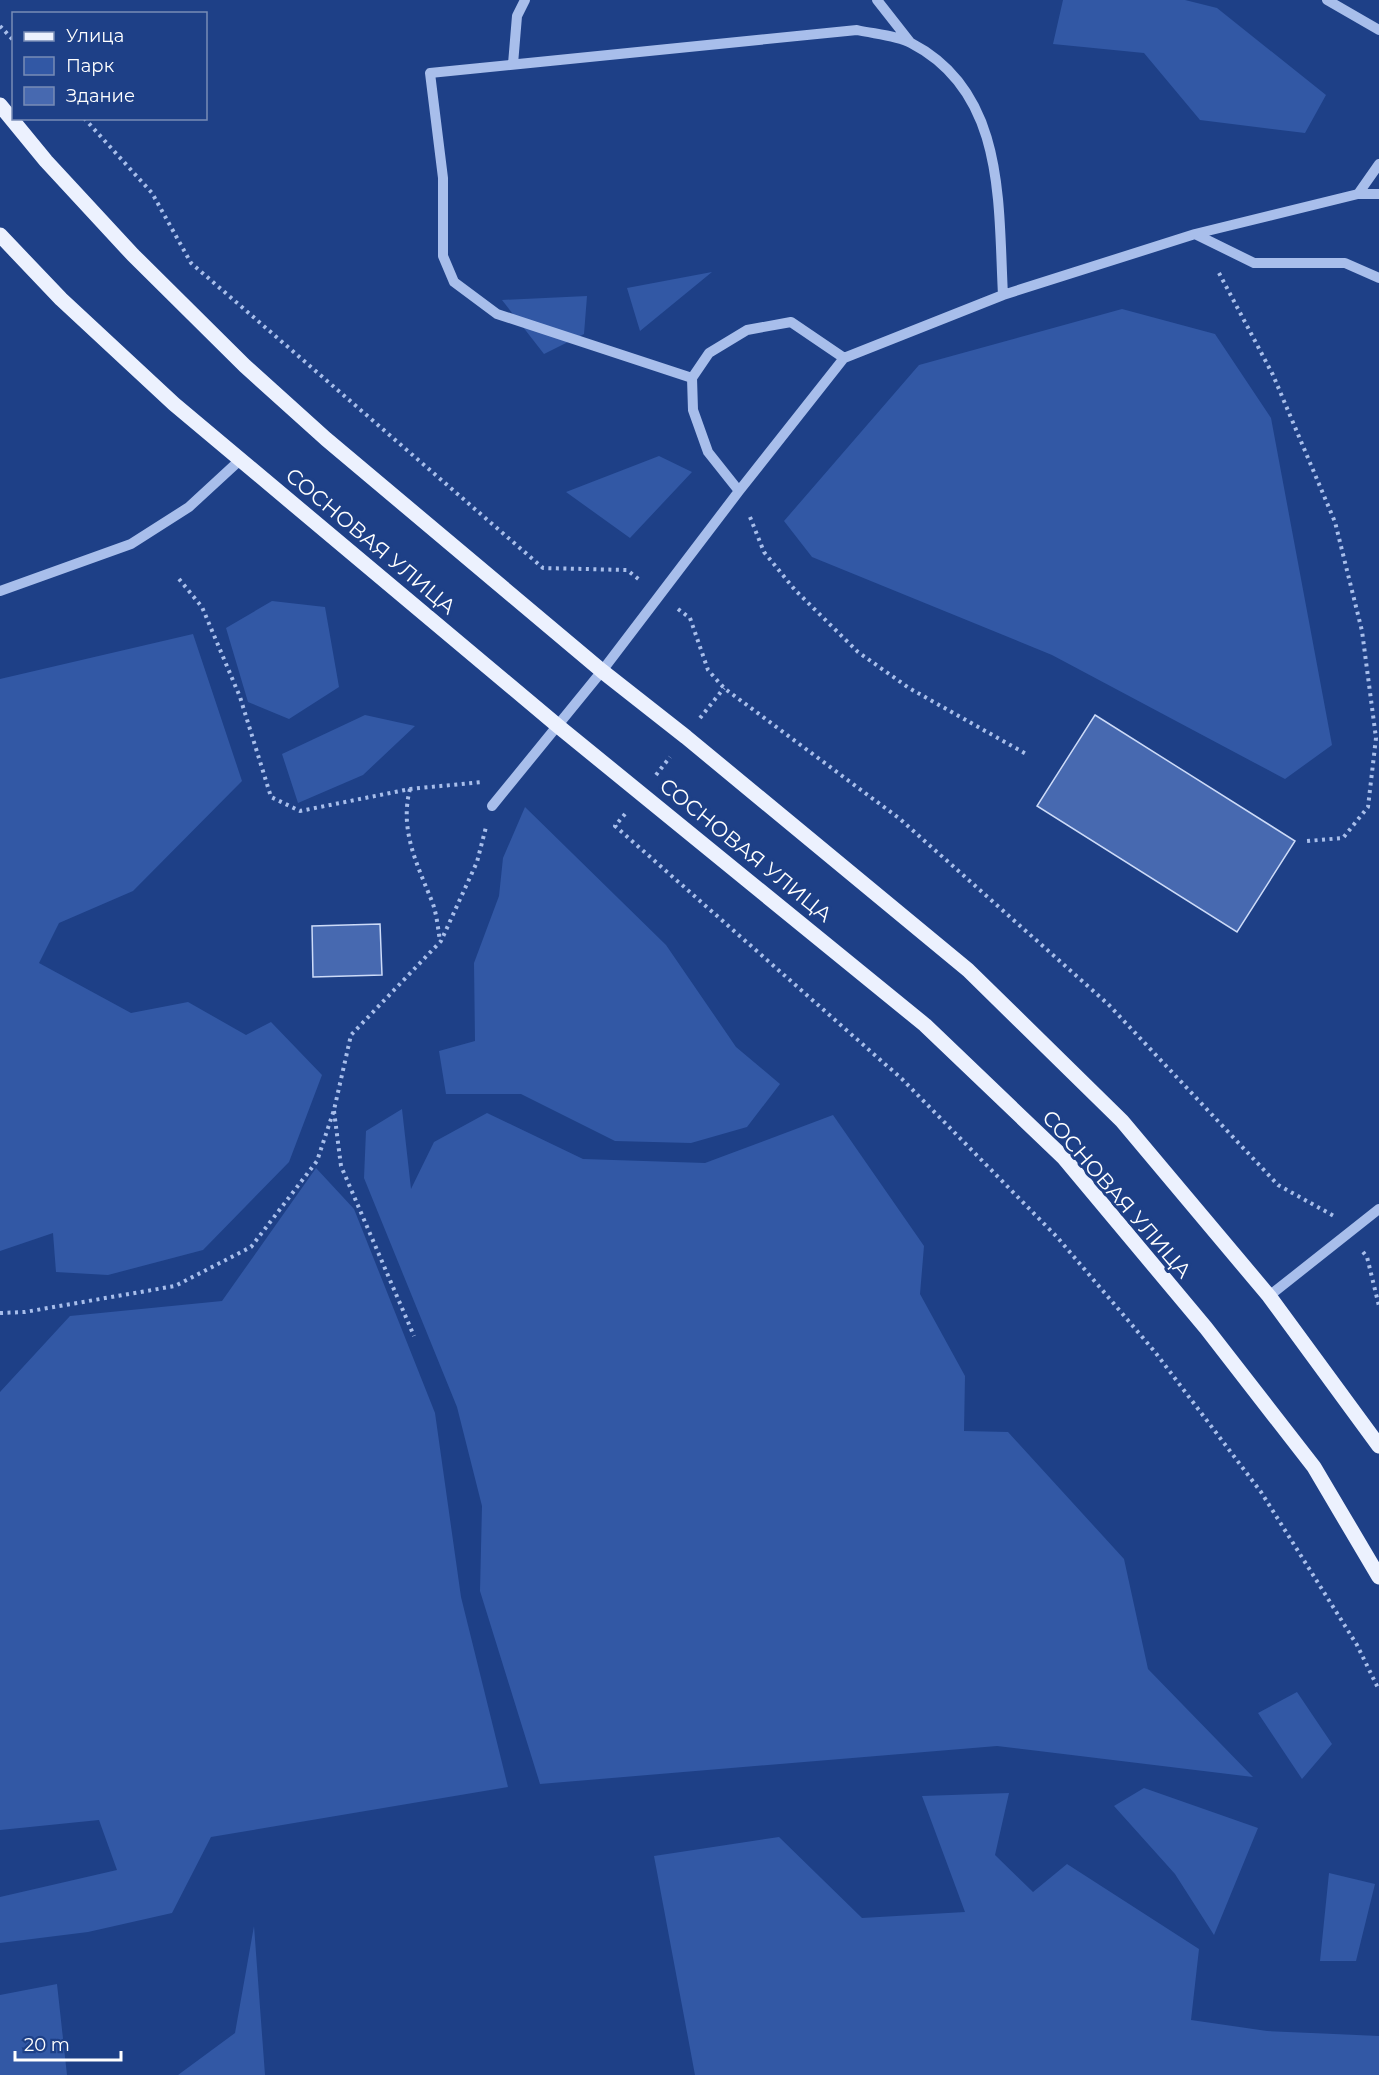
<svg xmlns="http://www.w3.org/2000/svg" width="1379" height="2075" viewBox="0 0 1379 2075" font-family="Montserrat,sans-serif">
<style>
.green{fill:#3258a5}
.building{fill:#4769b0;stroke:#cddbf8;stroke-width:1.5}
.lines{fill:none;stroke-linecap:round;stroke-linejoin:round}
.path{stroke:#a8beeb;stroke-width:4;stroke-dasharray:3 4.5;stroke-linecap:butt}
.minor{stroke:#a8beeb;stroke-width:10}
.major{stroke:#ecf1fe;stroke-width:15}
.labels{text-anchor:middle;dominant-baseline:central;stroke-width:6;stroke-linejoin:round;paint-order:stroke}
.street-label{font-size:21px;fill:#fff;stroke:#1e4087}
</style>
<rect width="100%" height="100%" fill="#1e4087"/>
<path class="green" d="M 1063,0 L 1185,0 L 1217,8 L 1326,95 L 1305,133 L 1200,120 L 1144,53 L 1053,44 Z
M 712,272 L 640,331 L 627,288 Z
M 587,296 L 584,334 L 544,354 L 502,300 Z
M 1122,309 L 1215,334 L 1271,418 L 1332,745 L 1285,779 L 1052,655 L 812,557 L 784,521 L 919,365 Z
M 659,456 L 692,472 L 630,538 L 566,492 Z
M 272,601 L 325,607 L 339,687 L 289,719 L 248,702 L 226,628 Z
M 193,634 L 242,781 L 133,891 L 59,923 L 39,963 L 131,1013 L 188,1002 L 246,1035 L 271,1022 L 322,1075 L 289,1162 L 203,1250 L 108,1275 L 56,1272 L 53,1233 L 0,1251 L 0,679 Z
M 365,715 L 415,726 L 363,775 L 298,803 L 282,754 Z
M 525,807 L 666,945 L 736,1047 L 780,1084 L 747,1127 L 691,1143 L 615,1141 L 521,1094 L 446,1094 L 439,1051 L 475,1041 L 474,963 L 499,896 L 503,858 Z
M 402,1109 L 411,1189 L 434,1142 L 487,1113 L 583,1159 L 705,1163 L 833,1115 L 924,1246 L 920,1294 L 965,1376 L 964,1431 L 1008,1432 L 1124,1559 L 1148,1669 L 1253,1777 L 997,1746 L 540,1784 L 480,1591 L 482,1506 L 457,1407 L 364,1178 L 366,1131 Z
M 316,1168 L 354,1209 L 435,1413 L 461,1597 L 508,1787 L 211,1837 L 172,1913 L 88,1932 L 0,1943 L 0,1897 L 117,1870 L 99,1820 L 0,1830 L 0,1392 L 70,1316 L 222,1301 Z
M 1297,1692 L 1332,1744 L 1302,1779 L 1258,1713 Z
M 1144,1788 L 1258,1828 L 1214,1935 L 1175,1874 L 1114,1806 Z
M 1009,1793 L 995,1855 L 1033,1892 L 1067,1864 L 1199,1949 L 1191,2020 L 1267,2031 L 1379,2036 L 1379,2075 L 695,2075 L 654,1856 L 779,1837 L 862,1918 L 965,1912 L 922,1796 Z
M 1329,1873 L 1375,1884 L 1356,1961 L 1320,1961 Z
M 254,1926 L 265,2075 L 178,2075 L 235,2033 Z
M 57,1984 L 67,2075 L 0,2075 L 0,1995 Z"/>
<path class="building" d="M 1095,715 L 1295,841 L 1237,932 L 1037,806 Z
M 380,924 L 382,975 L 313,977 L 312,926 Z"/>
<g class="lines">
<path class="path" d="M 0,26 L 14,41
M 84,118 L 152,193 L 191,263 L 543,568 L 627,570 L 641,581
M 1219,273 L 1273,375 L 1335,522 L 1362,631 L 1376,738 L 1368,807 L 1343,838 L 1307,841
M 750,517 L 764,552 L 795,590 L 858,652 L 909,688 L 1028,755
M 179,579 L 202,607 L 240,697 L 271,797 L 300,811 L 410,789 L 482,782
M 678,609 L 690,618 L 708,670 L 724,688 L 900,819 L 1108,1004 L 1278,1185 L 1334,1216
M 700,718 L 724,688
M 656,775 L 670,757
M 410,789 C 399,831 418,866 433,904 C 437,916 438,929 440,941
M 625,814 L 615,826 L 902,1079 L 1057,1237 L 1155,1352 L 1261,1492 L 1357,1645 L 1379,1690
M 334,1111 L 341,1166 L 414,1336
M 1363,1252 L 1367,1257 L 1379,1306
M 0,1313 L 25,1312 L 175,1286 L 251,1247 L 317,1161 L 334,1110 L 351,1035 L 441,941 L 477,862 L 486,827"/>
<path class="minor" d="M 877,0 L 910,42
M 1327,0 L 1379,30
M 513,64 L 517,16 L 525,0
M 1358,194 L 1379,164
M 1195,234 L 1254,263 L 1345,263 L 1379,278
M 692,378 L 497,314 L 454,282 L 443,256 L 443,178 L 430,73 L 857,30 C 874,34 896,35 911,43 C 1006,92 998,203 1003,295
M 739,491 L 708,452 L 693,410 L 692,378 L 709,353 L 747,330 L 791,322 L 844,358
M 0,591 L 131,544 L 189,507 L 240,460
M 492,806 L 602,671 L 739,491 L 844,358 L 1003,295 L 1195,234 L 1358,194 L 1379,194
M 1269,1296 L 1379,1209"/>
<path class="major" d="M 0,105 L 46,161 L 133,255 L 245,366 L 326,439 L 602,671 L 686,737 L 968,970 L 1122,1121 L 1269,1296 L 1379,1446
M 0,235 L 61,299 L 174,404 L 558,726 L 925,1025 L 1063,1157 L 1206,1328 L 1314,1467 L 1379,1577"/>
</g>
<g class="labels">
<g class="street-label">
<text transform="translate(371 541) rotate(40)">СОСНОВАЯ УЛИЦА</text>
<text transform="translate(746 850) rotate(39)">СОСНОВАЯ УЛИЦА</text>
<text transform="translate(1117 1194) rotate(49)">СОСНОВАЯ УЛИЦА</text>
</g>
</g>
<rect x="12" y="12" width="195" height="108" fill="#1e4087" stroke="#788cb7" stroke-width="1.5"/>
<rect x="24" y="32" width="30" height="9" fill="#ecf1fe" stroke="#788cb7" stroke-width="1.5"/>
<text x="66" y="42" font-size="18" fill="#ffffff">Улица</text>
<rect x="24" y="57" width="30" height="18" fill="#3258a5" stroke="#788cb7" stroke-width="1.5"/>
<text x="66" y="72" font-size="18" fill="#ffffff">Парк</text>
<rect x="24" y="87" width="30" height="18" fill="#4769b0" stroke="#788cb7" stroke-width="1.5"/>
<text x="66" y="102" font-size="18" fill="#ffffff">Здание</text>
<path d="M15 2051v9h106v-9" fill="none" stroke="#ffffff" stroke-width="3"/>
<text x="24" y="2051" font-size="18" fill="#ffffff" stroke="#1e4087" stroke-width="4.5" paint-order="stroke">20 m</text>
</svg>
